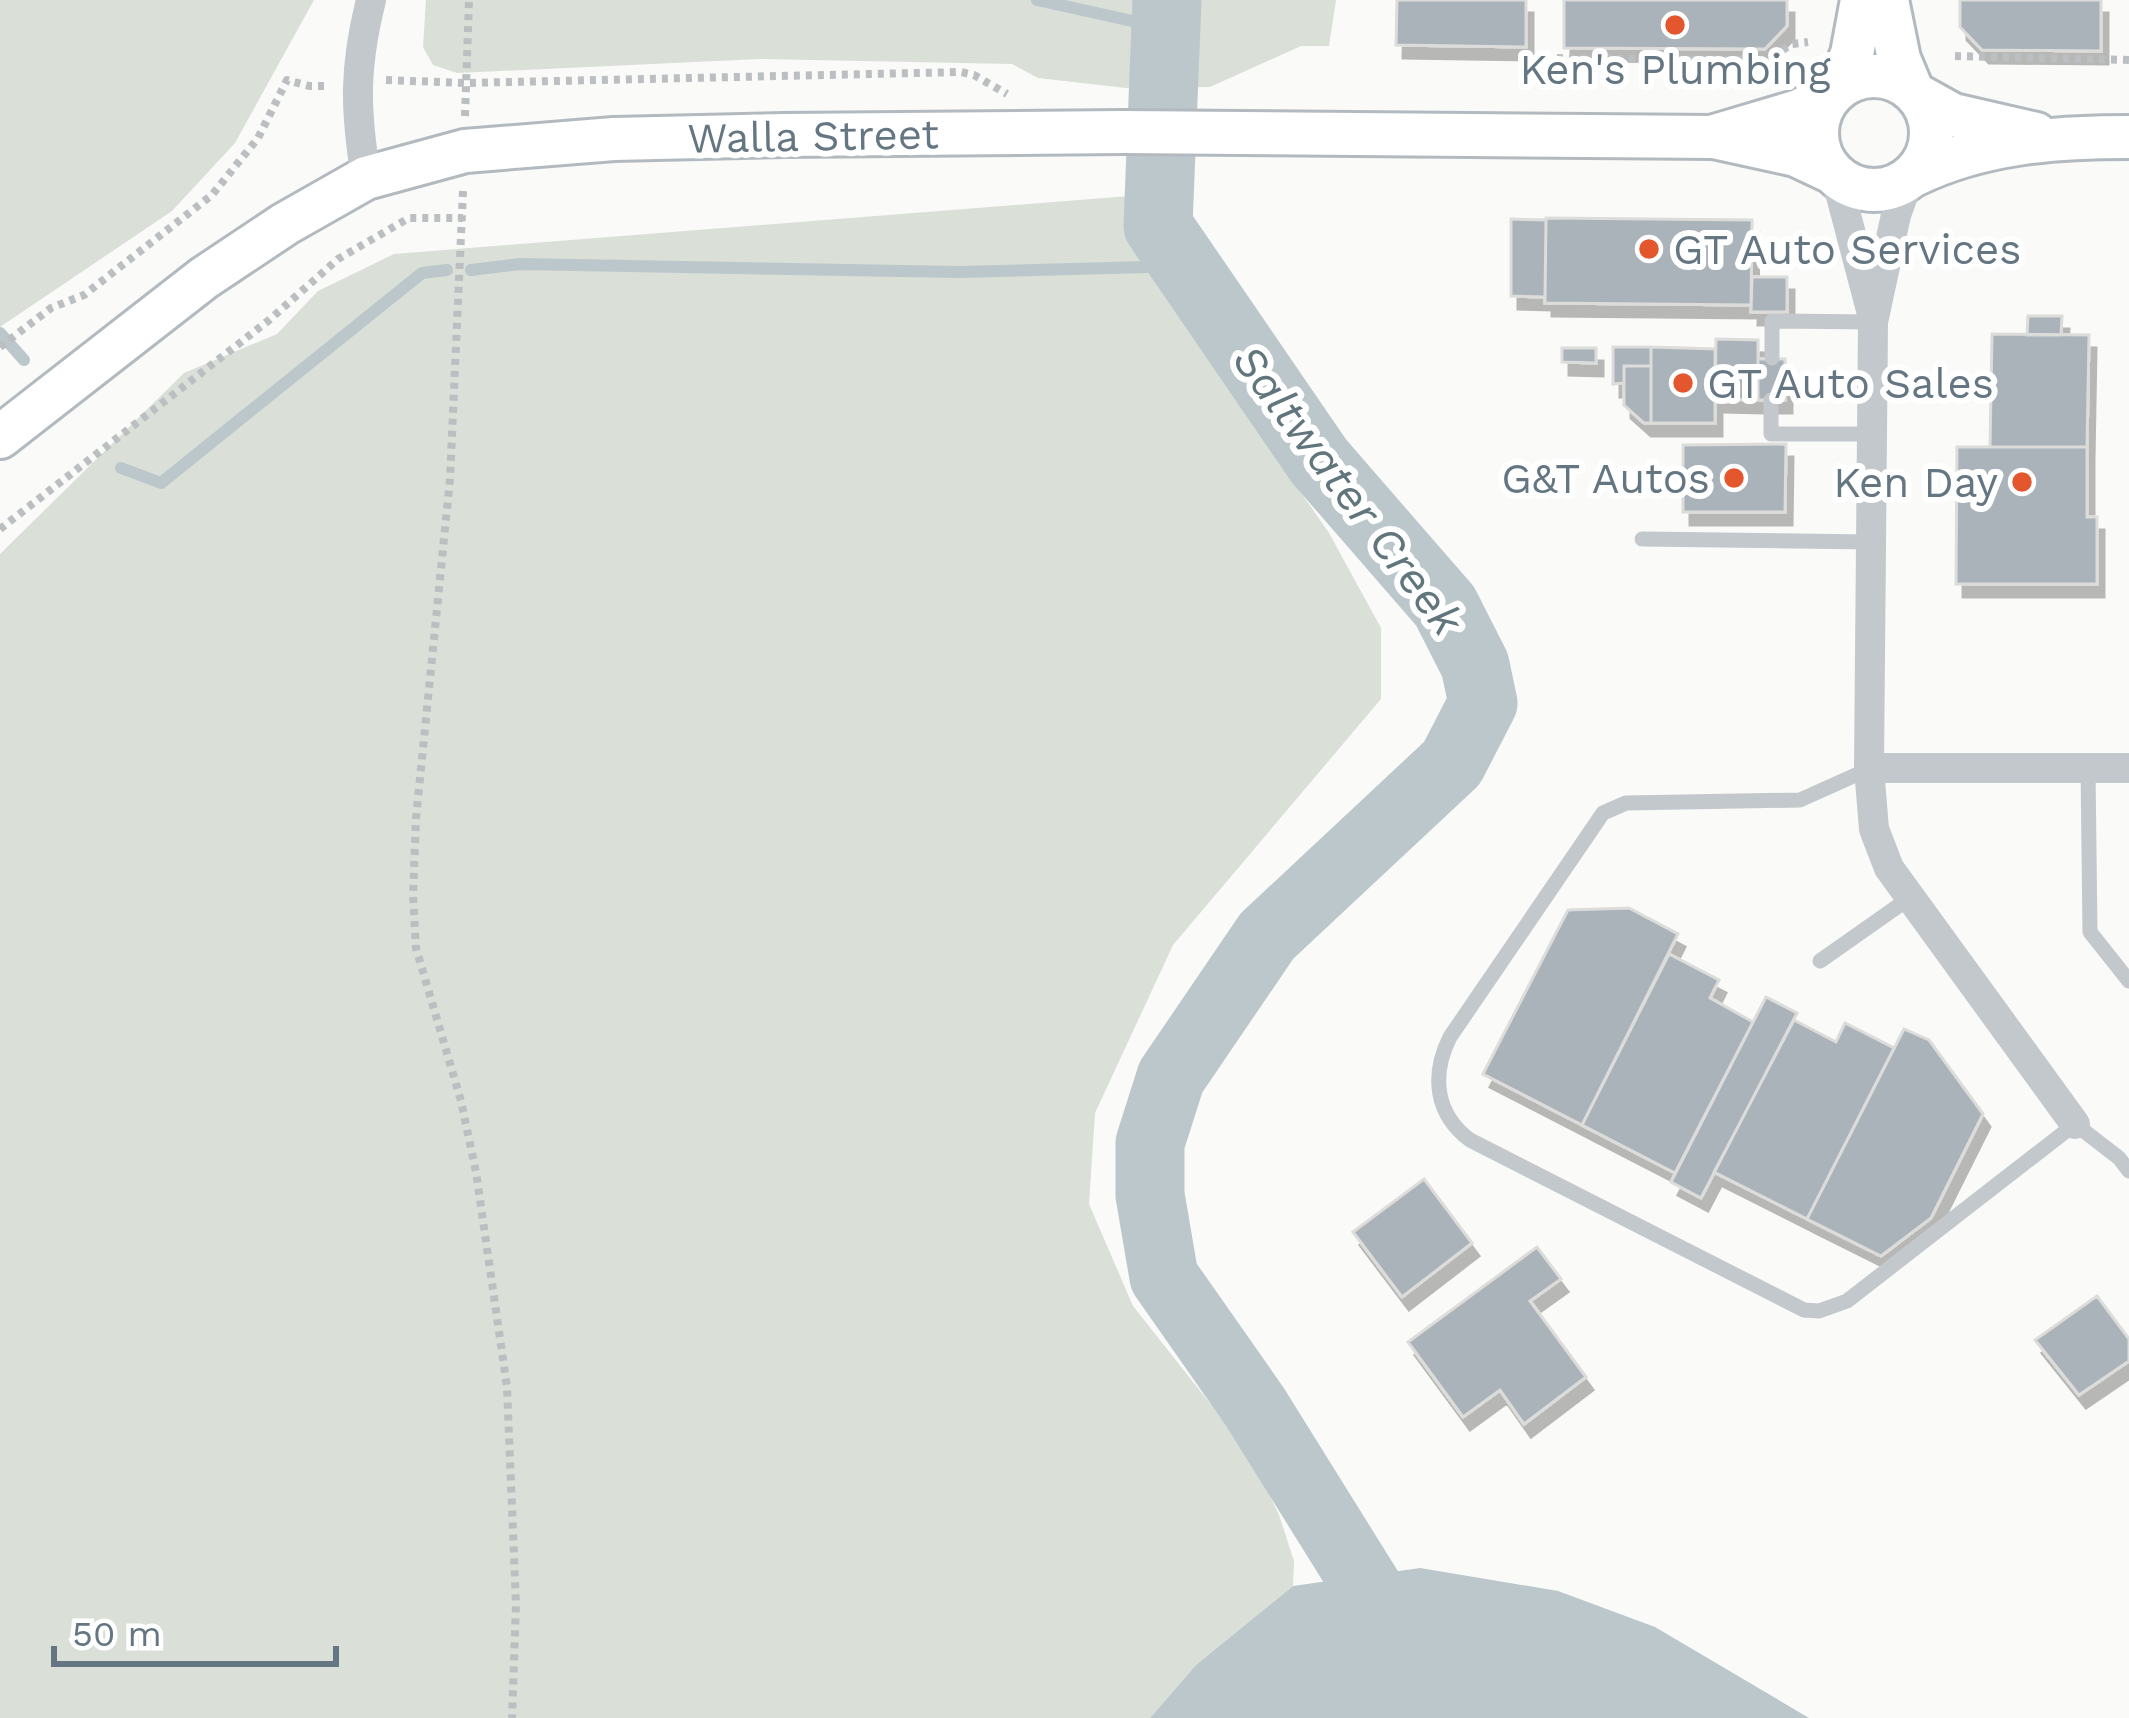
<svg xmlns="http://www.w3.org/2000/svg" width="2129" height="1718" viewBox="0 0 2129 1718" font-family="'Work Sans',sans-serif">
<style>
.green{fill:#dadfd7}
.water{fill:#bbc7cb}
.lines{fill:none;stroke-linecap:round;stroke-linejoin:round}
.stream{stroke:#bbc7cb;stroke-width:12}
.river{stroke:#bbc7cb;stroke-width:69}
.building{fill:#aab3b9;stroke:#dcdcda;stroke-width:3;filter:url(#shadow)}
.secondary-casing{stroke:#b3babf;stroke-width:48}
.path{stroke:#bbbfc2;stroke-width:8;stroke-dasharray:6 6;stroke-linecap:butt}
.lane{stroke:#c3c8cc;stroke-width:15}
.street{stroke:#c3c8cc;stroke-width:30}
.secondary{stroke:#fff;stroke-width:42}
.poi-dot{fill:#e4572e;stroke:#fff;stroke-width:4.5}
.labels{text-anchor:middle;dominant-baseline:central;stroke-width:12;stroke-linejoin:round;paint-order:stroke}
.poi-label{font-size:42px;fill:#657683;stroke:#fff;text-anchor:start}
.street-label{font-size:42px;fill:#657683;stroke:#fff}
.water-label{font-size:45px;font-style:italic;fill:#60757c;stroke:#fff}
</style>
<defs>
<filter id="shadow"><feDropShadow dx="7" dy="13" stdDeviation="0" flood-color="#0004"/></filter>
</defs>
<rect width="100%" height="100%" fill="#fafaf8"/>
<path class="green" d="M 0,0 L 314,0 L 235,143 L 172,211 L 0,327 Z
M 426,0 L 1336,0 L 1329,46 L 1301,46 L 1210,87 L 1126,88 L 1038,78 L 1012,64 L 759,59 L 457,73 L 433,65 L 423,47 Z
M 1129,196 L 1158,287 L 1329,533 L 1381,628 L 1381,699 L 1173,945 L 1095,1113 L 1089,1204 L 1133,1306 L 1250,1454 L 1279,1515 L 1294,1561 L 1293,1586 L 1196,1665 L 1150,1718 L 0,1718 L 0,554 L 184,373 L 277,334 L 318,291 L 394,254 Z"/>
<path class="water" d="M 1420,1568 L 1558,1591 L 1655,1627 L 1809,1718 L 1150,1718 L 1196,1665 L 1293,1586 Z"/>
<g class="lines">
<path class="stream" d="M 1037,0 L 1164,28
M 471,270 L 520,264 L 959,272 L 1185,266
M 0,333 L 24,360
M 121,468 L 161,483 L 422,273 L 447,270"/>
<path class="river" d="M 1167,0 L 1158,226 L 1319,461 L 1445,606 L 1475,665 L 1483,703 L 1452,763 L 1267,936 L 1171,1077 L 1150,1143 L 1150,1195 L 1164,1277 L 1255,1407 L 1379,1606"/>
</g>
<path class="building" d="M 1397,0 L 1526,0 L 1526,47 L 1396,45 Z
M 1564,0 L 1787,0 L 1787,26 L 1765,49 L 1564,48 Z
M 1960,0 L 2101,0 L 2101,51 L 1982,50 L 1960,27 Z
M 1546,218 L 1752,220 L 1751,305 L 1545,303 Z
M 1511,219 L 1546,220 L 1545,297 L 1511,296 Z
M 1752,277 L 1787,277 L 1787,312 L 1751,312 Z
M 2028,316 L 2062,316 L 2061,335 L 2027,335 Z
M 1992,334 L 2089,335 L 2087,447 L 1990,447 Z
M 1716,339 L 1758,340 L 1758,400 L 1715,399 Z
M 1613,347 L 1651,347 L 1651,366 L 1624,366 L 1624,383 L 1613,384 Z
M 1651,347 L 1715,349 L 1715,423 L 1651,423 Z
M 1562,348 L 1596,348 L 1596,363 L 1562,362 Z
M 1758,359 L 1785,359 L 1785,400 L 1758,400 Z
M 1624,366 L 1651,366 L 1651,423 L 1644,423 L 1624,405 Z
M 1786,444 L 1785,512 L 1683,512 L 1683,445 Z
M 1957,447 L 2087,447 L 2087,517 L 2097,517 L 2097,584 L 1956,584 Z
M 1629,908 L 1678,934 L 1582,1125 L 1483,1074 L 1568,910 Z
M 1669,954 L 1719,980 L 1710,998 L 1753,1022 L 1675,1173 L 1582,1125 Z
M 1766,997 L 1797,1013 L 1701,1198 L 1671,1182 Z
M 1794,1020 L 1836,1042 L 1845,1023 L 1894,1048 L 1807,1219 L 1714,1172 Z
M 1904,1029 L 1929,1040 L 1983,1114 L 1931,1218 L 1881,1256 L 1807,1219 Z
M 1424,1179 L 1472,1243 L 1402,1297 L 1353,1232 Z
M 1537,1247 L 1561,1279 L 1530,1301 L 1586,1377 L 1524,1424 L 1500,1390 L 1463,1417 L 1408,1342 Z
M 2097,1296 L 2129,1339 L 2129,1361 L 2079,1395 L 2035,1340 Z"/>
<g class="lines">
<g class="secondary-casing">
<path id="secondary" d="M 1887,0 L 1899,59 L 1912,90
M1817 133a57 57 0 1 1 114 0a57 57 0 1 1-114 0Z
M 1838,88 L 1852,54 L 1862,0
M 1917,95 L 1953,115 L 2036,134
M 1715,136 L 1799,111 L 1832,94
M 1914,175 C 1982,142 2055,137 2129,137
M 0,437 L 204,278 L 285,224 L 366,178 L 465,151 L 614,139 L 784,135 L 1123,132 L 1714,137 L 1796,155 L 1830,171"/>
</g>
<path class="path" d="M 1955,56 L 2129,60
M 1545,58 L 1766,60 L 1792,44 L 1808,42
M 386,80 L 465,83 L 961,72 L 974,75 L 1007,94
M 465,116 L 469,0
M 463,191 L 450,479 L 416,818 L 413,896 L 416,948 L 461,1101 L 476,1172 L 507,1387 L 516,1604 L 512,1718
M 0,347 L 51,308 L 84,295 L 212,195 L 258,138 L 287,80 L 309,86 L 329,86
M 0,529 L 268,321 L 338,259 L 409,218 L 463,218"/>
<path class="lane" d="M 1772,358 L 1772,321 L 1873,322
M 1771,400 L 1771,434 L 1872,434
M 1642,539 L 1871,542
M 2088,768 L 2090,932 L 2129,981
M 1869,769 L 1800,800 L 1626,803 L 1603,813 L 1450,1037 C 1431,1075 1435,1114 1470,1140 L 1804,1310 L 1819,1311 L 1847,1301 L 2075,1124 L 2119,1158 L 2129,1171
M 1820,961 L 1911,897"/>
<path class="street" d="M 1836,177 L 1871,310
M 366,178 C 355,109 354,68 371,0
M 1909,179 L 1896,215 L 1873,322 L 1869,768 L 1874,829 L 1889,868 L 2075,1124
M 1869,768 L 2129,768"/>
<use href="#secondary" class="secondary"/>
</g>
<g class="poi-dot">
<circle cx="1675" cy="25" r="12"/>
<circle cx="1649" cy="249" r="12"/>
<circle cx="1683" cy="383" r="12"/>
<circle cx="1734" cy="478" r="12"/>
<circle cx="2022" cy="482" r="12"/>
</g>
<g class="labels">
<g class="poi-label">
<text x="1675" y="69" text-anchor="middle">Ken's Plumbing</text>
<text x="1673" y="249">GT Auto Services</text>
<text x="1707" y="383">GT Auto Sales</text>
<text x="1710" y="478" text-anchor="end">G&amp;T Autos</text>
<text x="1998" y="482" text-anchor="end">Ken Day</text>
</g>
<g class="street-label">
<text transform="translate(813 136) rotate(-1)">Walla Street</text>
</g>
<g class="water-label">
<text transform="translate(1348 490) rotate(53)">Saltwater Creek</text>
</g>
</g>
<path d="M54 1646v18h282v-18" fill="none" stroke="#657683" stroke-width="6"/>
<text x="72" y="1646" font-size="36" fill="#657683" stroke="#ffffff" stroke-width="9" paint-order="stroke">50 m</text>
</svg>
